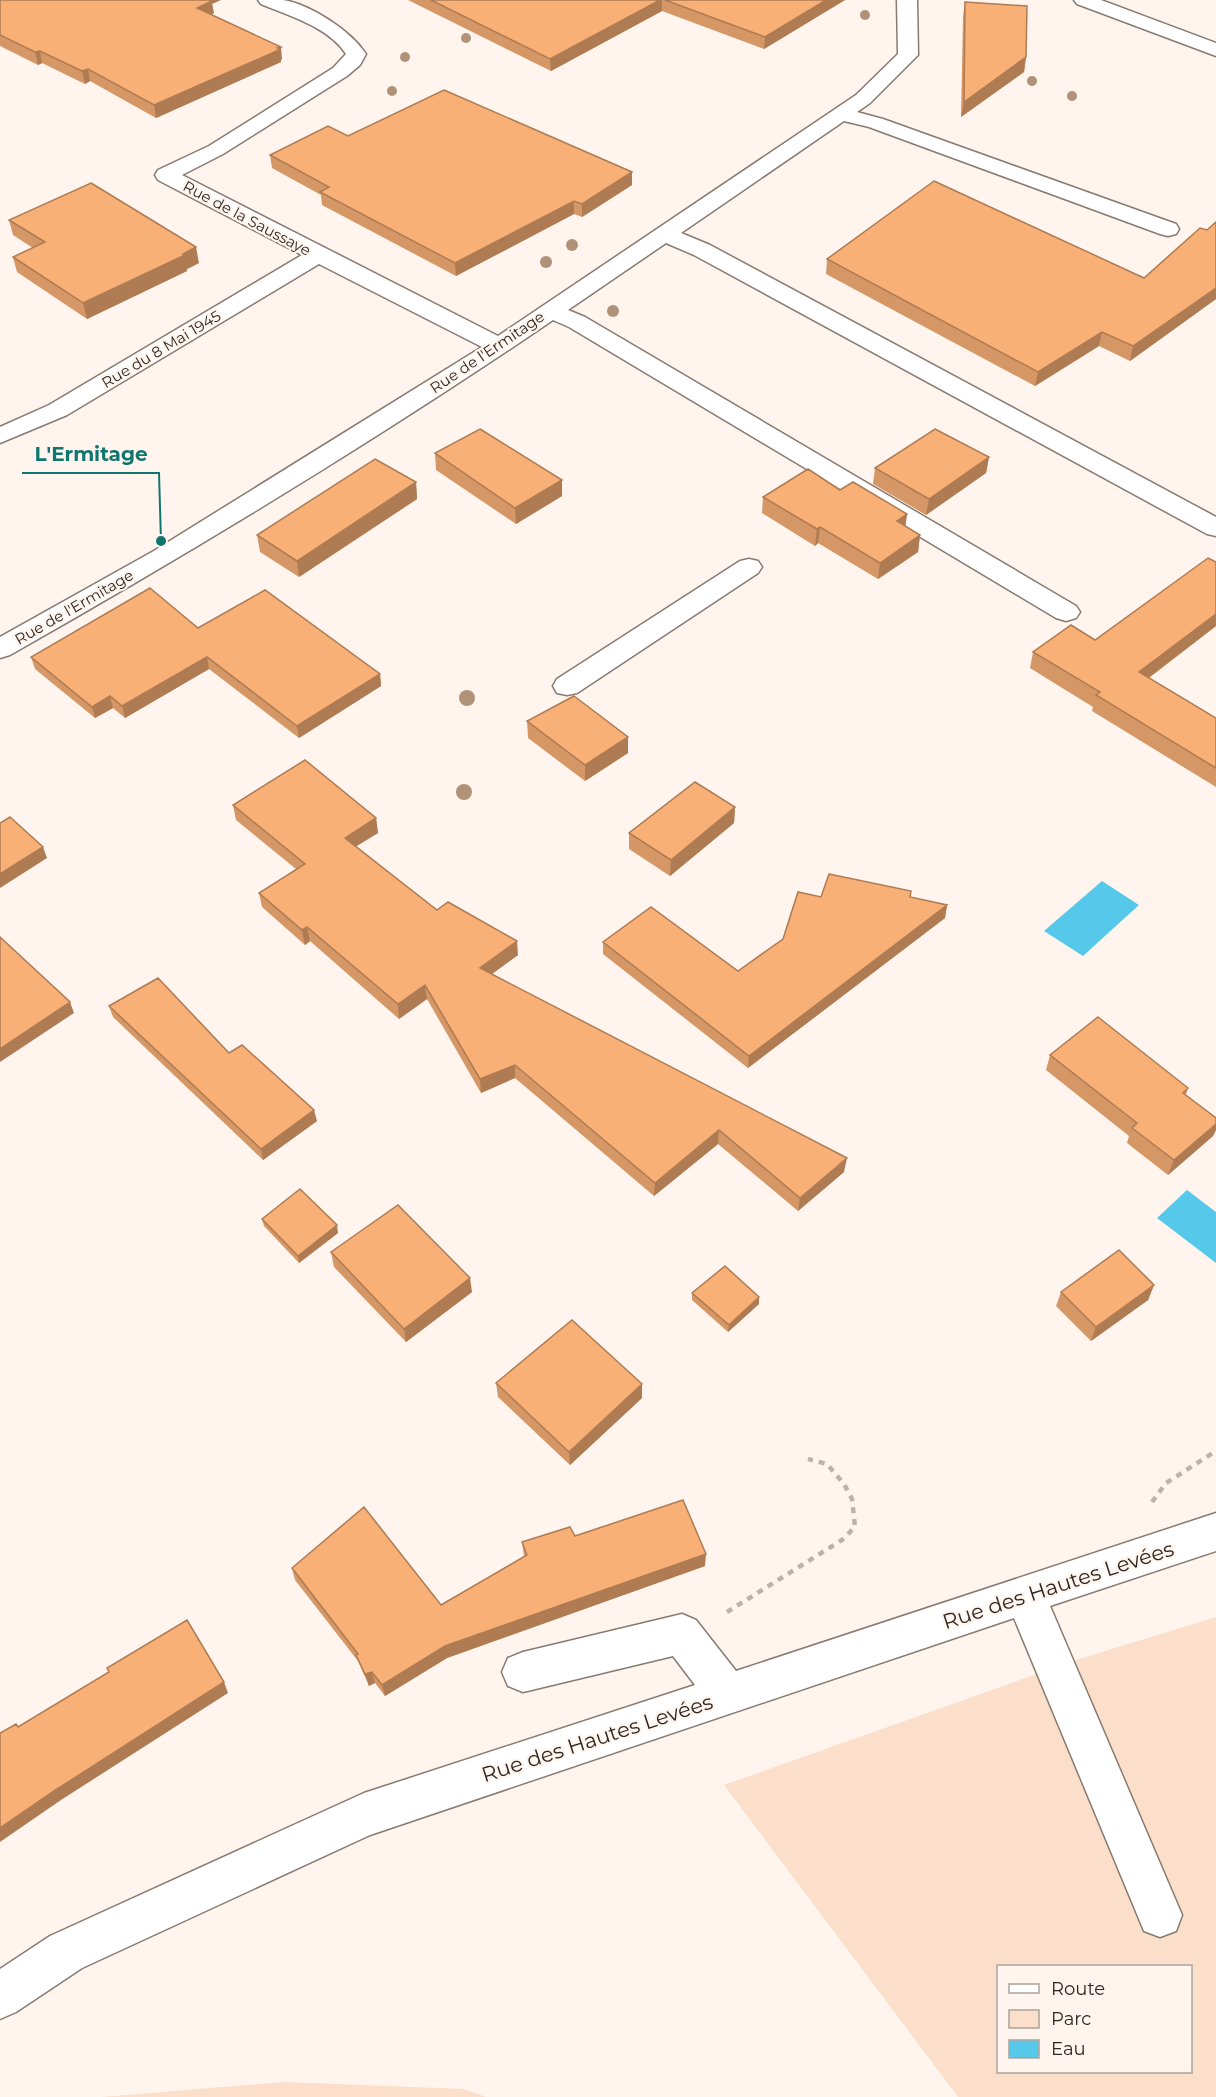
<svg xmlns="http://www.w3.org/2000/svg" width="1216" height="2097" viewBox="0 0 1216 2097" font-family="Montserrat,sans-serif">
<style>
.green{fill:#fcdfca;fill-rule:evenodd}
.water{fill:#56c8e9}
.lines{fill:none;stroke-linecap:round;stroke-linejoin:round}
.minor-casing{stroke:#887a70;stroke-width:3}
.path{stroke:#bbb2ac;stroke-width:4.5;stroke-dasharray:6 6;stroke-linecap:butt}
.minor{fill:#fff;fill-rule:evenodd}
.tree{fill:#b09278}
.wall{fill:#d59765}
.shaded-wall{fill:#ae7b53}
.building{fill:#f8b076;stroke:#ae7b53;stroke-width:1.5}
.labels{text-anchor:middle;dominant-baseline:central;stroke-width:4.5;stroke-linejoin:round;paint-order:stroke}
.far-street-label{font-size:15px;fill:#2c2723;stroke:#fff5ee}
.near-street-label{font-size:21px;fill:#2c2723;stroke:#fff5ee}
.leader{fill:none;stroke:#0f766e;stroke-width:2}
.callout-dot{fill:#0f766e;stroke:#fff5ee;stroke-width:2}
.callout-label{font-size:20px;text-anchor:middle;font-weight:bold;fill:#0f766e;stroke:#fff5ee;stroke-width:4.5;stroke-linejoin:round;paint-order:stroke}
</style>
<rect width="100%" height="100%" fill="#fff5ee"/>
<path class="green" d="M 1216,1617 L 1216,2097 L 958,2097 L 724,1785 L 1079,1659 ZM 998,1966 L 1190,1966 L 1190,2072 L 998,2072 Z
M 285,2082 L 464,2089 L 486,2097 L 101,2097 Z"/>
<path class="water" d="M 1102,881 L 1139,905 L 1083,956 L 1044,931 Z
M 1187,1190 L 1216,1212 L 1216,1263 L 1157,1218 Z"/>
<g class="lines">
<g class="minor-casing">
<path id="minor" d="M 258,0 C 266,0 275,0 283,0 C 310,4 351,31 366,54 L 360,65 L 347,76 L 223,154 L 182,175 L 498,336 L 856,95 L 898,54 L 897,0 L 917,0 L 918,55 L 870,103 L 857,112 L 883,119 L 1176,224 L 1179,229 L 1176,234 L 1168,236 L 1160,234 L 869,127 L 844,121 L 681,233 L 710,245 L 1216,517 L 1216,536 L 1207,534 L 694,255 L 666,243 L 568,310 L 585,317 L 1076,606 L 1080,612 L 1076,618 L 1066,621 L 1056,618 L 569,327 L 553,320 C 377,440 195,550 10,655 L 0,658 L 0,637 L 152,552 L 482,347 L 319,264 L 67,415 L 0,443 L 0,427 L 49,405 L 302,255 L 158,180 L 155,175 L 158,170 L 209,146 L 333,68 L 346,54 C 329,27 289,16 261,4 Z
M 1074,0 L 1101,0 L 1216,43 L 1216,56 L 1077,4 Z
M 749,559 L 758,561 L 762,567 L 758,573 L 577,693 L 567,695 L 557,693 L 553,686 L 557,679 L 740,561 Z
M 1216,1513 L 1216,1551 L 1050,1606 L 1182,1915 L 1176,1931 L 1160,1937 L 1144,1931 L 1014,1618 L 370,1835 L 82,1968 L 16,2012 L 0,2019 L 0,1969 L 50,1936 L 364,1793 L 695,1685 L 673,1656 L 523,1692 L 508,1686 L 502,1672 L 508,1658 L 523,1652 L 682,1614 L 696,1620 L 736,1671 Z"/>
</g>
<path class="path" d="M 1152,1502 L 1166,1483 L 1216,1451
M 727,1612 L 842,1540 L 855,1527 L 852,1499 L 844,1484 L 827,1464 L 808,1459"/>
<use href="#minor" class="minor"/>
</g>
<g class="tree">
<circle cx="865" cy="15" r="5"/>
<circle cx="466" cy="38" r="5"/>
<circle cx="405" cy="57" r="5"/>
<circle cx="1032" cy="81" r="5"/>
<circle cx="392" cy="91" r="5"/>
<circle cx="1072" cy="96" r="5"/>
<circle cx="572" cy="245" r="6"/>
<circle cx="546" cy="262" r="6"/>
<circle cx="613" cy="311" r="6"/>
<circle cx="467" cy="698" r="8"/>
<circle cx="464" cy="792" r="8"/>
</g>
<path class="wall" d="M 0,0 L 212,4 L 214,13 L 211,14 L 282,59 L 281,60 L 281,62 L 156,118 L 90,81 L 85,84 L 42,63 L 38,65 L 0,46 Z
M 408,0 L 845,0 L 764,49 L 662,11 L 551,71 Z
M 965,2 L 1026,57 L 1024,72 L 961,117 L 963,17 Z
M 348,136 L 632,172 L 632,185 L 582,217 L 574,214 L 456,276 L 322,205 L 321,195 L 272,168 L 270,155 Z
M 9,220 L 199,263 L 187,269 L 187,271 L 87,319 L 17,272 L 13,257 L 33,248 L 13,235 Z
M 1216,222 L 1216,299 L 1130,361 L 1099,346 L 1035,386 L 826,274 L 827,259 L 1144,278 L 1207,230 Z
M 435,453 L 562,480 L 562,496 L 516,524 L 436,470 Z
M 989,457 L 986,473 L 926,515 L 873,484 L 875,468 Z
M 416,482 L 417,499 L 299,577 L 260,552 L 257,535 Z
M 840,490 L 907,514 L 905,527 L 920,535 L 918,552 L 878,579 L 818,543 L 815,546 L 762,513 L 763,497 Z
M 1216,562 L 1216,626 L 1149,678 L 1216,718 L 1216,787 L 1092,711 L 1093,707 L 1030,668 L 1033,652 L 1095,640 Z
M 198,628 L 380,674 L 381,686 L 299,738 L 209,669 L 125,718 L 113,708 L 95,718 L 35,669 L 31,657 Z
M 527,721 L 628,753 L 585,781 L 528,738 Z
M 233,805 L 376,818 L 378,833 L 356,846 L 437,910 L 518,955 L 492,974 L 844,1172 L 798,1211 L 718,1144 L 654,1196 L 515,1078 L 481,1093 L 427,999 L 399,1019 L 310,941 L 305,945 L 262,907 L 259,893 L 296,869 L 236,820 Z
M 735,807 L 734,823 L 670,876 L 629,849 L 629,833 Z
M 821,897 L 910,897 L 947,905 L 945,918 L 748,1068 L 603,954 L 603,942 L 738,971 L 783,939 Z
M 109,1006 L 229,1053 L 317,1121 L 263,1160 L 113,1017 Z
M 1050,1055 L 1188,1088 L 1186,1095 L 1216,1118 L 1216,1130 L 1213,1136 L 1168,1175 L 1127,1143 L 1129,1136 L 1046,1070 Z
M 262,1219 L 338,1233 L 299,1263 L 264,1226 Z
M 331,1252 L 472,1292 L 406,1342 L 334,1267 Z
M 1154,1285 L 1148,1300 L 1091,1341 L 1056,1306 L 1061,1292 Z
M 692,1293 L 759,1297 L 759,1304 L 728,1332 L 692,1300 Z
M 496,1383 L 642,1398 L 570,1465 L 498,1397 Z
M 575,1536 L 705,1566 L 447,1658 L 385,1696 L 375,1683 L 369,1686 L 358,1661 L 295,1580 L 292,1568 L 441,1605 L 524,1556 L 522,1542 Z"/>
<path class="shaded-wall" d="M 203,0 L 221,0 L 212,4 L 214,13 L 199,20 L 197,8 Z
M 660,0 L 662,0 L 662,11 L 551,71 L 550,59 Z
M 826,0 L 845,0 L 764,49 L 765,37 Z
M 281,47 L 282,59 L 281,60 L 281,62 L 156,118 L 154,105 Z
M 40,51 L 42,63 L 38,65 L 35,52 Z
M 1026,57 L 1024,72 L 961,117 L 964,102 Z
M 88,69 L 90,81 L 85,84 L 82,71 Z
M 632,172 L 632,185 L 582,217 L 582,204 Z
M 574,201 L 574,214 L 456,276 L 455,263 Z
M 196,247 L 199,263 L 187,269 L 187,271 L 87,319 L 83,303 Z
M 1216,288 L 1216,299 L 1130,361 L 1133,346 Z
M 1102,332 L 1099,346 L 1035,386 L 1038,372 Z
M 989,457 L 986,473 L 926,515 L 929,499 Z
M 562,480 L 562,496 L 516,524 L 515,508 Z
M 416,482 L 417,499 L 299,577 L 297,561 Z
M 907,514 L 905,530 L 897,521 Z
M 820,527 L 818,543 L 815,546 L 817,529 Z
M 920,535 L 918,552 L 878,579 L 880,563 Z
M 1216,614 L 1216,626 L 1135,688 L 1139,672 Z
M 207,657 L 209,669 L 125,718 L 122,706 Z
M 380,674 L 381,686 L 299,738 L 297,726 Z
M 110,696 L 113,708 L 95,718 L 92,707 Z
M 628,737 L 628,753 L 585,781 L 585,765 Z
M 735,807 L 734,823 L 670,876 L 671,860 Z
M 376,818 L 378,833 L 347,852 L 345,838 Z
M 43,847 L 47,858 L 0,888 L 0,874 Z
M 947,905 L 945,918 L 748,1068 L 749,1056 Z
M 307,927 L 310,941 L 305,945 L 302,930 Z
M 517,941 L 518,955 L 481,982 L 480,968 Z
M 425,985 L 427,999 L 399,1019 L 398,1004 Z
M 70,1002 L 74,1013 L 0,1062 L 0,1049 Z
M 515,1065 L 515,1078 L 481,1093 L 480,1079 Z
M 314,1110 L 317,1121 L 263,1160 L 261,1149 Z
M 1216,1124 L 1216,1130 L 1213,1136 L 1168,1175 L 1174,1160 Z
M 719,1130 L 718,1144 L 654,1196 L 655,1183 Z
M 847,1158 L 844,1172 L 798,1211 L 800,1198 Z
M 337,1225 L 338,1233 L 299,1263 L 298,1256 Z
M 470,1278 L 472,1292 L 406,1342 L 404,1329 Z
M 1154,1285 L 1148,1300 L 1091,1341 L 1096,1327 Z
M 759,1297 L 759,1304 L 728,1332 L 729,1325 Z
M 642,1384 L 642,1398 L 570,1465 L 569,1452 Z
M 706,1554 L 705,1566 L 447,1658 L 385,1696 L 382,1685 L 445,1646 Z
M 372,1672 L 375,1683 L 369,1686 L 365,1674 Z
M 224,1682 L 228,1693 L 61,1800 L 0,1842 L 0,1828 L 54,1791 Z"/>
<path class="building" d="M 0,0 L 210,0 L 212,1 L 197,8 L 281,47 L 277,48 L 279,50 L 154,105 L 88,69 L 82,71 L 40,51 L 35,52 L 0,35 Z
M 431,0 L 660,0 L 550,59 Z
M 665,0 L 826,0 L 765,37 Z
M 965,2 L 1027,6 L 1026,57 L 964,102 Z
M 444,90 L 632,172 L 582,204 L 574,201 L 455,263 L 320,192 L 329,187 L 270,155 L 328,126 L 348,136 Z
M 934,181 L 1144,278 L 1200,228 L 1207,230 L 1216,222 L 1216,288 L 1133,346 L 1102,332 L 1038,372 L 827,259 Z
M 91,183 L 196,247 L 183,254 L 185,255 L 83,303 L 13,257 L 45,242 L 9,220 Z
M 480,429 L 562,480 L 515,508 L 435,453 Z
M 935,429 L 989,457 L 929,499 L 875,468 Z
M 375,459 L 416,482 L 297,561 L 257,535 Z
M 808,469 L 840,490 L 853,482 L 907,514 L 897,521 L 920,535 L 880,563 L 820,527 L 817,529 L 763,497 Z
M 1208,558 L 1216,562 L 1216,614 L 1139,672 L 1216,718 L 1216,768 L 1096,695 L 1100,692 L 1033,652 L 1071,625 L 1095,640 Z
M 150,588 L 198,628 L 265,590 L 380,674 L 297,726 L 207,657 L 122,706 L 110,696 L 92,707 L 31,657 Z
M 574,696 L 628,737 L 585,765 L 527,721 Z
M 305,760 L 376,818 L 345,838 L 437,910 L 448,902 L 517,941 L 480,968 L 847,1158 L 800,1198 L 719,1130 L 655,1183 L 515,1065 L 480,1079 L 425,985 L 398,1004 L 307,927 L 302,930 L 259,893 L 305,864 L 233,805 Z
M 695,782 L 735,807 L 671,860 L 629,833 Z
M 10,817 L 43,847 L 0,874 L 0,823 Z
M 829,874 L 911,891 L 910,897 L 947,905 L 749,1056 L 603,942 L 651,907 L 738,971 L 783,939 L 798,892 L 821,897 Z
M 0,937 L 70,1002 L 0,1049 Z
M 158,978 L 229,1053 L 242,1045 L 314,1110 L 261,1149 L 109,1006 Z
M 1098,1017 L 1188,1088 L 1183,1093 L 1216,1118 L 1216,1124 L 1174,1160 L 1132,1128 L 1137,1123 L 1050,1055 Z
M 300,1189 L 337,1225 L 298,1256 L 262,1219 Z
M 398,1205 L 470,1278 L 404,1329 L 331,1252 Z
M 1119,1250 L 1154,1285 L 1096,1327 L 1061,1292 Z
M 725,1266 L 759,1297 L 729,1325 L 692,1293 Z
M 572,1320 L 642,1384 L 569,1452 L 496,1383 Z
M 683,1500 L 706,1554 L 445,1646 L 382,1685 L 372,1672 L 365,1674 L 356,1655 L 358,1654 L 292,1568 L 364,1507 L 441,1605 L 527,1555 L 522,1542 L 570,1527 L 575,1536 Z
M 187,1620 L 224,1682 L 54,1791 L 0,1828 L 0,1733 L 16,1724 L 18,1727 L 109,1672 L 107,1668 Z"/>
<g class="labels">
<g class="far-street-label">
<text transform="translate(247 218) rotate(28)">Rue de la Saussaye</text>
<text transform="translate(161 349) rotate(-31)">Rue du 8 Mai 1945</text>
<text transform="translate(487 352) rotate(-34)">Rue de l'Ermitage</text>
<text transform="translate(74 607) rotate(-30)">Rue de l'Ermitage</text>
</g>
<g class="near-street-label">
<text transform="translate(1058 1585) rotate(-18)">Rue des Hautes Levées</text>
<text transform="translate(597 1738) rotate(-18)">Rue des Hautes Levées</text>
</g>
</g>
<path class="leader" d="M161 541L159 473H22"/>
<circle class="callout-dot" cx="161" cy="541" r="6"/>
<g class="callout-label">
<text x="91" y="461">L'Ermitage</text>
</g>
<rect x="997" y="1965" width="195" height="108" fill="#fff5ee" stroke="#aba39d" stroke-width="1.5"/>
<rect x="1009" y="1984" width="30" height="9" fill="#ffffff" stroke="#aba39d" stroke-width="1.5"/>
<text x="1051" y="1995" font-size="18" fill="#2c2723">Route</text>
<rect x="1009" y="2010" width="30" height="18" fill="#fcdfca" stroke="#aba39d" stroke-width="1.5"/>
<text x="1051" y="2025" font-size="18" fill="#2c2723">Parc</text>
<rect x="1009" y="2040" width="30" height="18" fill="#56c8e9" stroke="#aba39d" stroke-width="1.5"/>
<text x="1051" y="2055" font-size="18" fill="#2c2723">Eau</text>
</svg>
